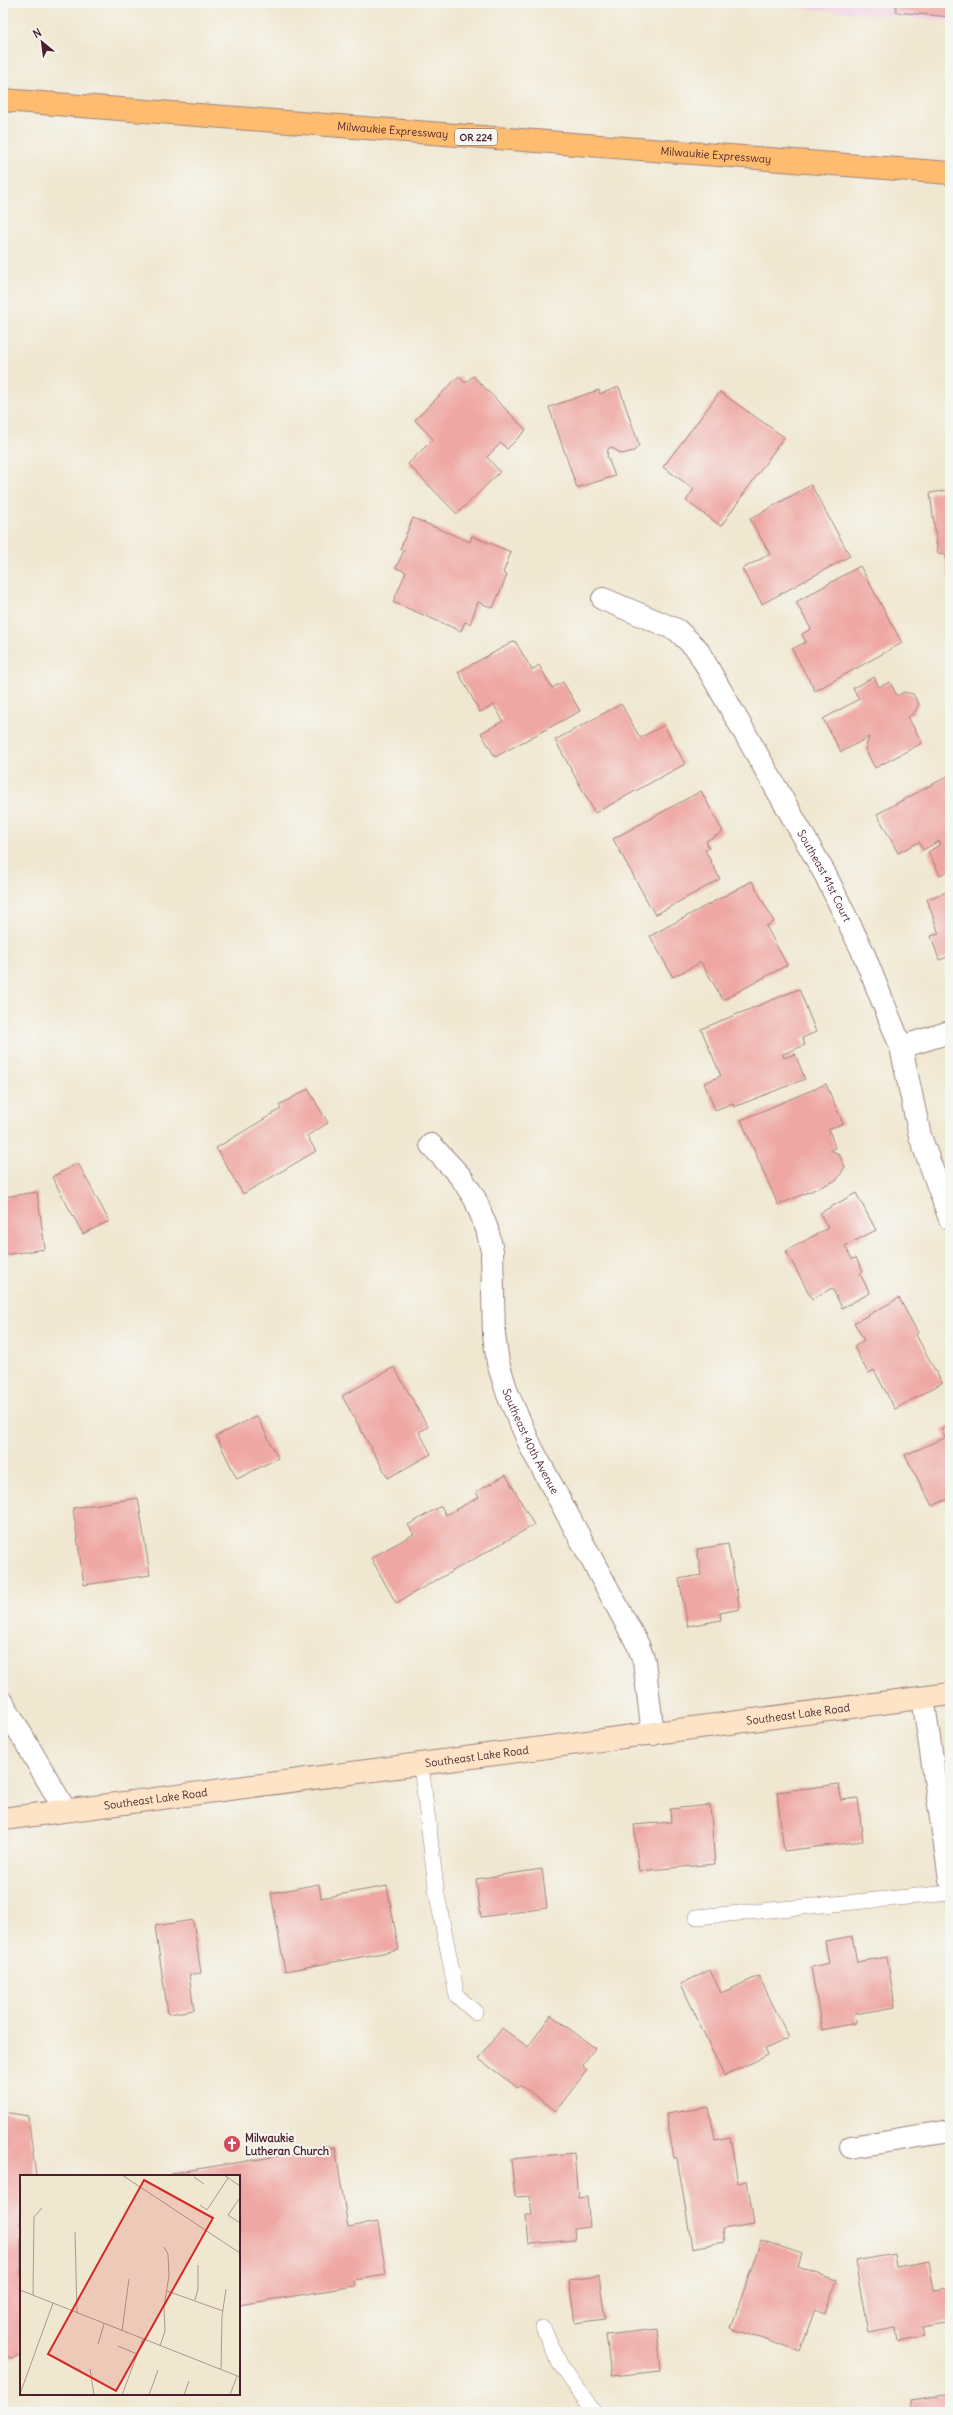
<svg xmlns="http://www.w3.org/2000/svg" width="953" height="2415" viewBox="0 0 953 2415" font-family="Delius,sans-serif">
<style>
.built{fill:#f1d0e3}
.building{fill:#efa7a3}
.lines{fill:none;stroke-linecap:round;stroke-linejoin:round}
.lane-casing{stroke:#9d837e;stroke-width:16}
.street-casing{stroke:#9d837e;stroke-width:24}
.secondary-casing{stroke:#9d837e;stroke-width:24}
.highway-casing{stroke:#9d837e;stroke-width:24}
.lane{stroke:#fff;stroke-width:15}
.street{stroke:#fff;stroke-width:22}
.secondary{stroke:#fee4c6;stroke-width:22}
.highway{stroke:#fdbc70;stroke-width:22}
.labels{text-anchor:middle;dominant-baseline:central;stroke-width:4;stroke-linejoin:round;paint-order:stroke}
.shield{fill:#f6f6f2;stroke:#7e6067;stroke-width:1}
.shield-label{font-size:10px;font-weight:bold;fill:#4a1f2b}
.street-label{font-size:11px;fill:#4a1f2b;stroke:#f6f6f2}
.poi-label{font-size:11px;font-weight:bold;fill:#4a1f2b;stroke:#f6f6f2;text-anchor:start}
.inset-road{fill:none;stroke:#ae978e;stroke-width:1}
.view{fill:#d62828;fill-opacity:0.15;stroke:#d62828;stroke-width:2}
.inset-edge{fill:none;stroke:#4a1f2b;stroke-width:2}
</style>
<rect width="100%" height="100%" fill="#f6f6f2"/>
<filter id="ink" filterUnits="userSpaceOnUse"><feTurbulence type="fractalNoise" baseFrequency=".025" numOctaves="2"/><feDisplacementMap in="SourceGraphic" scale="8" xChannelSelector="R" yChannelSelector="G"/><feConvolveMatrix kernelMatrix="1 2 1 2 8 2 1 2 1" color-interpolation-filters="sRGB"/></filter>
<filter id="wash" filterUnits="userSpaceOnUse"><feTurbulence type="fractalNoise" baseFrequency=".012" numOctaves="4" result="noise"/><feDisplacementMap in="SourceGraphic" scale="16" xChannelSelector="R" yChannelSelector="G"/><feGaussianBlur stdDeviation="0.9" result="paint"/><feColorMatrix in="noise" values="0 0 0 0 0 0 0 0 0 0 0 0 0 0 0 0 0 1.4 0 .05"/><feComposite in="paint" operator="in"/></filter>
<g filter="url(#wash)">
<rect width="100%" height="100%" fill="#f0e7d0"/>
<path class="built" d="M 743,3 L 950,3 L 950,21 Z"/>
<g id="blocks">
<path class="building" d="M 896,3 L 950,3 L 950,17 L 896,12 Z
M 459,376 L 465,383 L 473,376 L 526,430 L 507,449 L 501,443 L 487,457 L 500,472 L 457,514 L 408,464 L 433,439 L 415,420 Z
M 619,387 L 639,445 L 634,451 L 622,454 L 611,447 L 608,449 L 607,456 L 615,476 L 577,488 L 549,407 L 599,390 L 600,394 Z
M 720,392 L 784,437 L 721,526 L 686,501 L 694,489 L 663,467 Z
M 811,485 L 850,556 L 762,604 L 742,569 L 770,554 L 750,519 Z
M 950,490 L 950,583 L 949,583 L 945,553 L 938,554 L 930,493 Z
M 413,518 L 470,542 L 472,536 L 511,552 L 503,573 L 507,575 L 493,608 L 478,602 L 470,624 L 465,622 L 461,631 L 393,602 L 406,572 L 396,568 L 404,550 L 400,549 Z
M 860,566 L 902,643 L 815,691 L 792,649 L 806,642 L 802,634 L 811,629 L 796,602 Z
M 515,641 L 532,670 L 539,665 L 552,688 L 563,682 L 580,711 L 495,757 L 481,733 L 503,721 L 494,705 L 480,712 L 458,672 Z
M 874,677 L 879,687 L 890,682 L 897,696 L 904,692 L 913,694 L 919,704 L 914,713 L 908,717 L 922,743 L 875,768 L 865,749 L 869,737 L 841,752 L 823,719 L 859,699 L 853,688 Z
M 621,704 L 640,738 L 664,725 L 685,764 L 595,813 L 555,740 Z
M 950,775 L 950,870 L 940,875 L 928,852 L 941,844 L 939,841 L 923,850 L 919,842 L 898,853 L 877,814 Z
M 701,791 L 723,832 L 706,841 L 709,848 L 705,850 L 720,879 L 655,915 L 613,839 Z
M 752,881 L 774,922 L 766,926 L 787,965 L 723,1000 L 701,962 L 673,977 L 650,936 Z
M 950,891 L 950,956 L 939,960 L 931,936 L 939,934 L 927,899 Z
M 799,989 L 816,1032 L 802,1038 L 805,1045 L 783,1054 L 784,1058 L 795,1054 L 805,1079 L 734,1107 L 733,1103 L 715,1110 L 704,1083 L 721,1076 L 701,1029 Z
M 826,1084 L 843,1124 L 829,1129 L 835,1148 L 830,1150 L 839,1154 L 845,1167 L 837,1180 L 778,1205 L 741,1120 Z
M 308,1089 L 328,1123 L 307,1136 L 316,1151 L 243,1194 L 216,1148 L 281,1109 L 279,1105 Z
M 78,1163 L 109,1221 L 83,1234 L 52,1177 Z
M 37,1192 L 45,1249 L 3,1255 L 3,1197 Z
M 856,1193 L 876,1230 L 845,1246 L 852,1259 L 856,1258 L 863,1271 L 860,1274 L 870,1293 L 842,1308 L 832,1288 L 812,1299 L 786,1251 L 828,1228 L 820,1213 Z
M 899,1298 L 918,1333 L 916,1335 L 942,1383 L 895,1409 L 874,1370 L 868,1373 L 854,1347 L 864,1340 L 854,1323 Z
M 394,1367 L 428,1427 L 419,1432 L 431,1454 L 388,1478 L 342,1396 Z
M 257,1416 L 278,1458 L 237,1479 L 216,1436 Z
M 950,1425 L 950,1498 L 932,1506 L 905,1455 L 945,1438 L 941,1429 Z
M 506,1475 L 534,1525 L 396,1603 L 371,1558 L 414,1534 L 408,1525 L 441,1506 L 446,1515 L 479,1497 L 476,1492 Z
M 138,1498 L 150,1575 L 84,1585 L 73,1508 Z
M 728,1544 L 740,1609 L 720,1613 L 721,1620 L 688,1626 L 679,1579 L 701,1575 L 697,1549 Z
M 839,1784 L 841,1800 L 858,1798 L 863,1841 L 784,1851 L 777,1792 Z
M 710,1805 L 715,1864 L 639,1871 L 634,1825 L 671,1822 L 670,1809 Z
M 542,1869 L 547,1908 L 481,1917 L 476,1879 Z
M 319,1884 L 321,1898 L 387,1886 L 399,1950 L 285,1971 L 271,1893 Z
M 193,1920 L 201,1973 L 189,1975 L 194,2010 L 168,2014 L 155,1926 Z
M 852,1936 L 857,1962 L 887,1957 L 895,2007 L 855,2014 L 856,2023 L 822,2030 L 811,1967 L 829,1963 L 825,1941 Z
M 710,1970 L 721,1993 L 759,1976 L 789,2038 L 765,2049 L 768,2055 L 724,2076 L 681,1984 Z
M 551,2015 L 595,2048 L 582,2065 L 587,2070 L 556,2111 L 521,2085 L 518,2088 L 479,2059 L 502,2028 L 528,2047 Z
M 709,2107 L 715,2140 L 730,2137 L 738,2183 L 747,2181 L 754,2224 L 722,2229 L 724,2242 L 692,2248 L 677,2158 L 674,2158 L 666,2114 Z
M 3,2112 L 28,2116 L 36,2176 L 21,2176 L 21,2354 L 13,2358 L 3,2356 Z
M 335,2147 L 348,2227 L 378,2222 L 386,2275 L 354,2280 L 355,2286 L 239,2305 L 239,2176 L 173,2176 L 172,2173 Z
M 574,2153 L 578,2198 L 587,2197 L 590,2227 L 574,2229 L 575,2240 L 529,2244 L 526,2215 L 532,2215 L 530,2196 L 515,2197 L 511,2159 Z
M 761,2240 L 802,2254 L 798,2267 L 836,2280 L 825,2314 L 815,2310 L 800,2352 L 731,2328 Z
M 894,2254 L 896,2267 L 929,2261 L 934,2290 L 950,2288 L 950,2322 L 922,2327 L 924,2337 L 898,2342 L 896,2328 L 868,2333 L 855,2261 Z
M 599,2276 L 605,2319 L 575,2323 L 569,2280 Z
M 657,2329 L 661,2371 L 611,2376 L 606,2335 Z
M 950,2394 L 950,2412 L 913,2412 L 911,2400 Z"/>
</g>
</g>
<g filter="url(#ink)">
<use href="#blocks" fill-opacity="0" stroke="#9d837e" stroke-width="1"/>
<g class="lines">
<g class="lane-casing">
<path id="lane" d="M 421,1765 L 437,1895 L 457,1996 L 475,2012
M 697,1917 L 950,1893
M 543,2328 L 560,2364 L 594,2412"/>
</g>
<g class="street-casing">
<g id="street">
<path id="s1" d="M 603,599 L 677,630 L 697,649 L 825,874 L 862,950 L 901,1047 L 920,1136 L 950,1219"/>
<path d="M 901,1047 L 950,1032"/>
<path id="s2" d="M 431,1145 L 461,1177 L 475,1199 L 487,1229 L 492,1251 L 494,1335 L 498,1363 L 508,1395 L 532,1449 L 638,1645 L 644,1661 L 653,1734"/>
<path d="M 923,1698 L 950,1879"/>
<path d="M 3,1703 L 65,1810"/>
<path d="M 851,2147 L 950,2131"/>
</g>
</g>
<g class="secondary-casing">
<g id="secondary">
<path id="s3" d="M 3,1819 L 950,1694"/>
</g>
</g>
<g class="highway-casing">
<g id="highway">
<path id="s4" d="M 3,100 L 950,173"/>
</g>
</g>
<use href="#lane" class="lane"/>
<use href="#street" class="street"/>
<use href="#secondary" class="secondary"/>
<use href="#highway" class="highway"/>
</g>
</g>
<defs>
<g id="church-disc" transform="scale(0.9)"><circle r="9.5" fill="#d1495b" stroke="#f6f6f2"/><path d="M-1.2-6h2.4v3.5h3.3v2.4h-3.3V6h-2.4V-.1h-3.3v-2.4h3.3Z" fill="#fff"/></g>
</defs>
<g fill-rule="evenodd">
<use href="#church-disc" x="232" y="2144"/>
</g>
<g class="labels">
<rect class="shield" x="455" y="129" width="42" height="16" rx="3"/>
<g class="shield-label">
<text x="476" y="137">OR 224</text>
</g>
<g class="street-label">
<text stroke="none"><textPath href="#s4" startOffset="391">Milwaukie Expressway</textPath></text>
<text stroke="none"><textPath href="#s4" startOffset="715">Milwaukie Expressway</textPath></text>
<text stroke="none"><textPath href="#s1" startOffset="368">Southeast 41st Court</textPath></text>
<text stroke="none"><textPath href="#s2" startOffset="322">Southeast 40th Avenue</textPath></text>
<text stroke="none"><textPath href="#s3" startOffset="802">Southeast Lake Road</textPath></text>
<text stroke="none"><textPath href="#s3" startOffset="478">Southeast Lake Road</textPath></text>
<text stroke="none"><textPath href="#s3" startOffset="154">Southeast Lake Road</textPath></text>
</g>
<g class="poi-label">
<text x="245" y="2138">Milwaukie<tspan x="245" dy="13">Lutheran Church</tspan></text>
</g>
</g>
<g transform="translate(20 2175)">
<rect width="220" height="220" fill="#f0e7d0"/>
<path class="inset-road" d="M 102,0 L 220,78M 204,0 L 220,11M 174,2 L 184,9M 219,24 L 208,40 L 220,48M 180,30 L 187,35 L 208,3M 55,57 L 57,138M 0,115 L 220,202M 147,116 L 203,136M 13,120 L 14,42 L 22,33M 175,125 L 178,114 L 178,90M 102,156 L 109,104M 78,169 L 84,149M 98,171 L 117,179M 140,171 L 145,156 L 144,131 L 149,101 L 148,79 L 144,72M 70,194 L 74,220M 201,195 L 202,141 L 206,114M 0,219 L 33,128M 102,220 L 123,164M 129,220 L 138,195M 164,220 L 169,206M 210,220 L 217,201"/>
<path class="view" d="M 124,5 L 193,43 L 96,216 L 28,179 Z"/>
<rect width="220" height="220" class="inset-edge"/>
</g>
<rect width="953" height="2415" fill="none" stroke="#f6f6f2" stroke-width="16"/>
<g transform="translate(42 42) rotate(331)" stroke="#f6f6f2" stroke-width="3" paint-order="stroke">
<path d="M0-3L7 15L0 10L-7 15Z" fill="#4a1f2b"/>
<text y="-6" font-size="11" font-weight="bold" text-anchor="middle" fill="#4a1f2b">N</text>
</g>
</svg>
